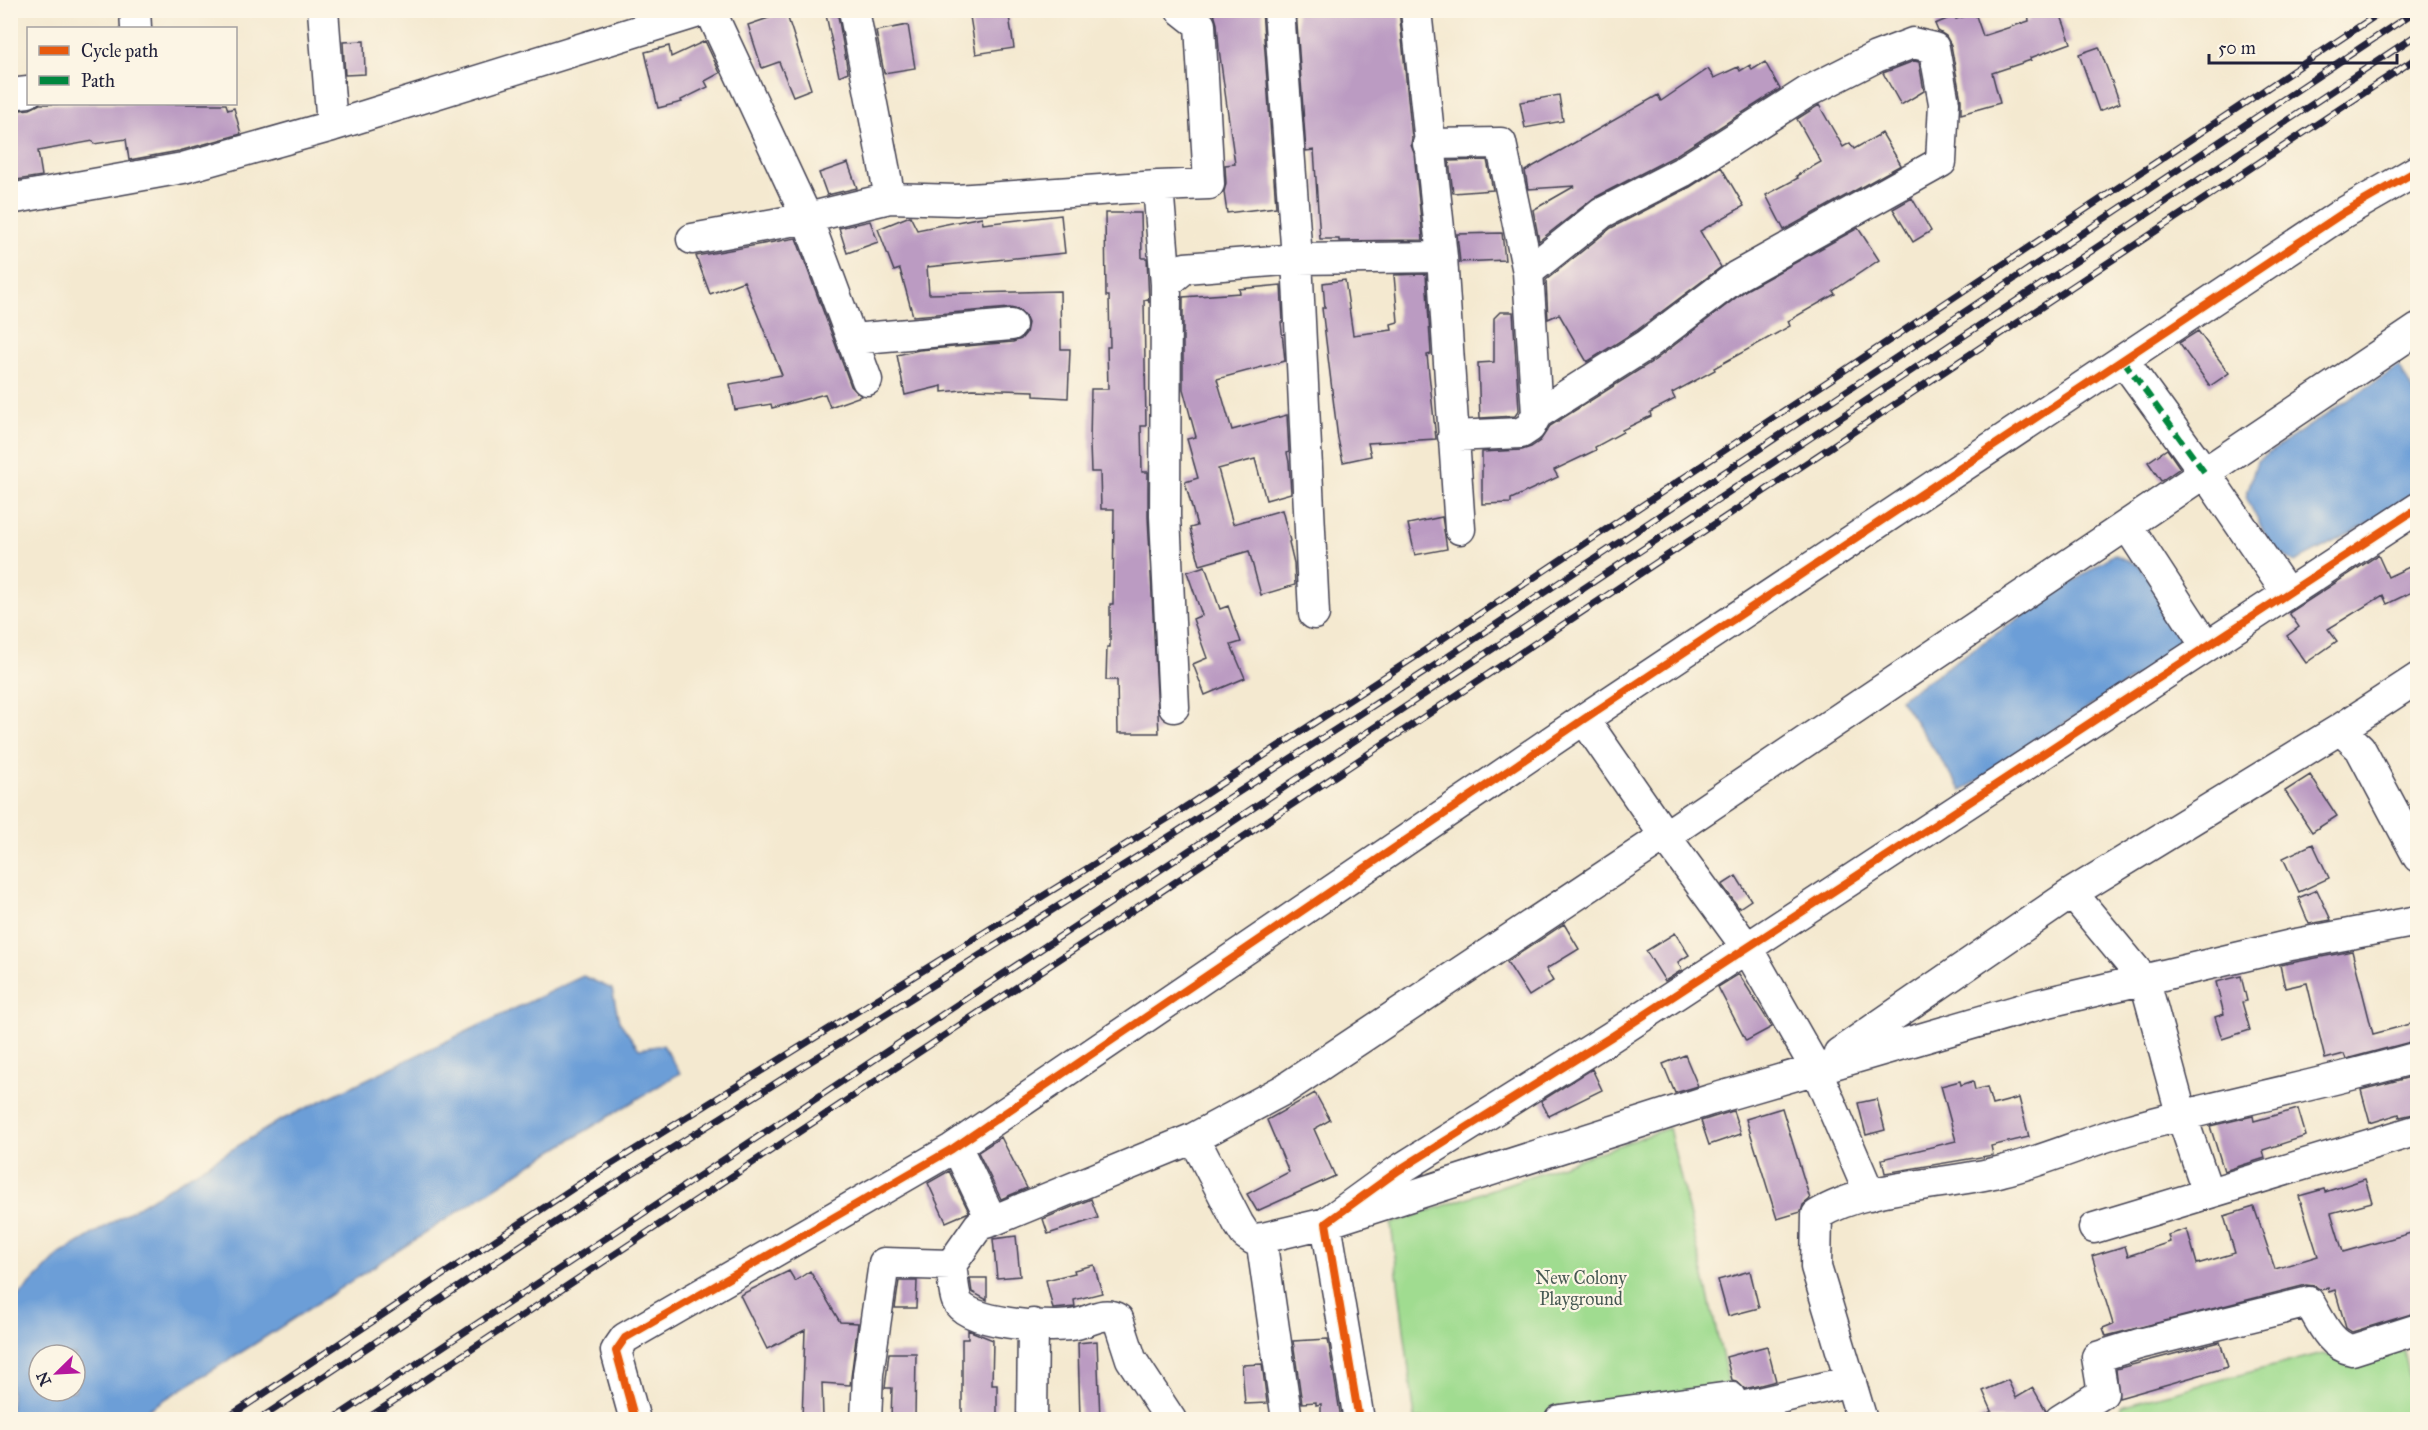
<svg xmlns="http://www.w3.org/2000/svg" width="2428" height="1430" viewBox="0 0 2428 1430" font-family="'IM FELL Great Primer',serif">
<style>
.green{fill:#a0dc90;stroke:#617f66;stroke-width:1.5}
.water{fill:#6c9ed7;stroke:#476089;stroke-width:1.5;fill-rule:evenodd}
.building{fill:#bb9bc2}
.lines{fill:none;stroke-linecap:round;stroke-linejoin:round}
.street-casing{stroke:#424051;stroke-width:33}
.street{stroke:#fff;stroke-width:30}
.rail-casing{stroke:#22223b;stroke-width:7}
.rail{stroke:#fcf5e5;stroke-width:4.5;stroke-dasharray:14;stroke-linecap:butt}
.quiet{stroke:#00873e;stroke-width:6;stroke-dasharray:12 6;stroke-linecap:butt}
.cycleway-casing{stroke:#fcf5e5;stroke-width:11}
.cycleway{stroke:#e8590c;stroke-width:8}
.labels{text-anchor:middle;dominant-baseline:central;stroke-width:4.5;stroke-linejoin:round;paint-order:stroke}
.park-label{font-size:18px;fill:#485a54;stroke:#fcf5e5}
</style>
<rect width="100%" height="100%" fill="#fcf5e5"/>
<filter id="ink" filterUnits="userSpaceOnUse"><feTurbulence type="fractalNoise" baseFrequency=".0167" numOctaves="2"/><feDisplacementMap in="SourceGraphic" scale="12" xChannelSelector="R" yChannelSelector="G"/><feConvolveMatrix kernelMatrix="1 2 1 2 8 2 1 2 1" color-interpolation-filters="sRGB"/></filter>
<filter id="wash" filterUnits="userSpaceOnUse"><feTurbulence type="fractalNoise" baseFrequency=".008" numOctaves="4" result="noise"/><feDisplacementMap in="SourceGraphic" scale="24" xChannelSelector="R" yChannelSelector="G"/><feGaussianBlur stdDeviation="1.35" result="paint"/><feColorMatrix in="noise" values="0 0 0 0 0 0 0 0 0 0 0 0 0 0 0 0 0 1.4 0 .05"/><feComposite in="paint" operator="in"/></filter>
<g filter="url(#wash)">
<rect width="100%" height="100%" fill="#f4e9d0"/>
<path class="green" d="M 1669,1128 L 1727,1376 L 1729,1394 L 1504,1419 L 1415,1419 L 1391,1224 Z
M 2403,1350 L 2417,1419 L 2124,1420 L 2120,1406 L 2323,1353 L 2349,1360 Z"/>
<path class="water" d="M 2399,366 L 2417,398 L 2417,491 L 2362,527 L 2295,562 L 2273,550 L 2246,497 L 2257,461 Z
M 2114,554 L 2140,566 L 2186,631 L 2185,644 L 1962,791 L 1900,699 Z
M 583,976 L 612,989 L 619,1021 L 639,1049 L 663,1045 L 680,1073 L 533,1163 L 253,1345 L 133,1419 L 11,1419 L 11,1304 L 60,1254 L 279,1121 ZM 39,1355 L 75,1355 L 75,1391 L 39,1391 Z"/>
<g id="blocks">
<path class="building" d="M 825,10 L 837,10 L 848,72 L 839,76 Z
M 969,10 L 1008,10 L 1014,48 L 976,54 Z
M 1213,10 L 1262,10 L 1276,207 L 1227,213 L 1224,192 L 1226,183 L 1225,165 L 1235,164 L 1219,49 L 1217,24 Z
M 1296,10 L 1399,10 L 1412,138 L 1411,145 L 1414,153 L 1423,240 L 1339,241 L 1339,239 L 1320,239 L 1314,150 L 1306,151 Z
M 2028,10 L 2059,10 L 2071,43 L 2030,58 L 2031,60 L 1992,73 L 2000,103 L 1961,114 L 1961,100 L 1951,45 L 1946,36 L 1938,31 L 1935,24 L 1954,16 L 1956,19 L 1975,13 L 1983,36 L 2029,21 Z
M 786,12 L 811,89 L 793,96 L 779,62 L 762,68 L 748,25 Z
M 908,25 L 915,68 L 884,73 L 876,31 Z
M 364,41 L 365,74 L 345,75 L 343,42 Z
M 705,41 L 720,73 L 705,81 L 708,87 L 681,100 L 682,102 L 658,108 L 645,52 L 669,46 L 671,57 Z
M 2099,47 L 2120,103 L 2099,111 L 2079,54 Z
M 1914,61 L 1919,62 L 1924,91 L 1901,105 L 1883,73 Z
M 1765,62 L 1780,89 L 1673,157 L 1594,198 L 1539,241 L 1533,210 L 1575,186 L 1528,189 L 1525,171 L 1658,95 L 1661,101 L 1708,69 L 1714,78 L 1738,67 L 1740,71 L 1750,65 L 1752,70 Z
M 1559,95 L 1563,121 L 1525,128 L 1520,102 Z
M 40,104 L 226,104 L 228,110 L 234,108 L 241,134 L 179,151 L 129,160 L 126,139 L 94,144 L 93,141 L 38,151 L 42,176 L 10,181 L 10,111 L 30,109 Z
M 1819,105 L 1843,147 L 1850,143 L 1854,149 L 1882,133 L 1901,165 L 1784,230 L 1766,195 L 1798,178 L 1796,176 L 1821,162 L 1797,119 Z
M 1487,160 L 1493,190 L 1453,193 L 1449,161 Z
M 848,163 L 857,188 L 827,195 L 819,173 Z
M 1721,167 L 1744,206 L 1700,231 L 1721,267 L 1636,331 L 1587,362 L 1559,314 L 1548,319 L 1546,280 L 1611,228 L 1690,187 Z
M 1912,198 L 1931,231 L 1913,242 L 1893,209 Z
M 1105,213 L 1141,213 L 1142,258 L 1147,258 L 1149,303 L 1148,299 L 1144,300 L 1146,426 L 1141,426 L 1142,472 L 1148,472 L 1148,517 L 1159,733 L 1118,733 L 1117,680 L 1106,680 L 1107,647 L 1110,647 L 1110,604 L 1113,604 L 1114,509 L 1101,509 L 1100,472 L 1091,472 L 1090,444 L 1091,389 L 1108,389 L 1107,347 L 1110,347 L 1109,296 L 1106,296 Z
M 1061,215 L 1065,253 L 927,267 L 929,294 L 1060,291 L 1061,349 L 1070,349 L 1068,398 L 1034,396 L 1034,391 L 973,389 L 942,392 L 942,386 L 905,395 L 897,355 L 919,350 L 1013,342 L 1021,339 L 1026,333 L 1028,323 L 1025,316 L 1019,310 L 1010,308 L 913,316 L 900,269 L 894,271 L 878,229 L 910,216 L 917,230 L 982,217 L 983,224 Z
M 870,221 L 878,242 L 847,253 L 839,228 Z
M 1858,228 L 1879,260 L 1833,291 L 1835,294 L 1788,321 L 1790,326 L 1714,368 L 1715,370 L 1672,393 L 1675,399 L 1650,412 L 1651,416 L 1622,430 L 1623,432 L 1595,447 L 1596,450 L 1554,470 L 1558,477 L 1511,499 L 1511,503 L 1482,504 L 1482,452 L 1522,450 L 1531,447 L 1540,441 L 1550,426 L 1655,360 L 1746,290 Z
M 1502,233 L 1505,260 L 1460,262 L 1457,234 Z
M 796,238 L 851,386 L 861,396 L 830,407 L 825,394 L 772,408 L 771,404 L 735,410 L 730,384 L 782,375 L 744,281 L 710,294 L 696,256 Z
M 1426,274 L 1431,354 L 1427,355 L 1436,439 L 1368,443 L 1371,456 L 1343,462 L 1338,439 L 1322,308 L 1325,308 L 1323,283 L 1345,280 L 1353,335 L 1392,330 L 1391,324 L 1398,322 L 1394,275 Z
M 1281,285 L 1283,322 L 1281,322 L 1285,361 L 1217,379 L 1232,430 L 1287,415 L 1289,452 L 1287,453 L 1289,462 L 1291,493 L 1266,500 L 1255,459 L 1218,469 L 1233,524 L 1282,510 L 1290,541 L 1289,542 L 1294,563 L 1295,585 L 1261,595 L 1249,551 L 1200,565 L 1190,528 L 1197,526 L 1185,482 L 1198,478 L 1187,439 L 1196,437 L 1183,389 L 1183,297 L 1240,293 L 1239,289 Z
M 1500,312 L 1513,312 L 1519,410 L 1515,416 L 1480,418 L 1478,363 L 1494,362 L 1494,318 Z
M 2198,331 L 2229,373 L 2210,386 L 2179,343 Z
M 2167,449 L 2180,468 L 2161,481 L 2148,462 Z
M 1442,517 L 1447,549 L 1415,555 L 1408,524 Z
M 2378,555 L 2388,577 L 2418,563 L 2418,589 L 2387,604 L 2383,595 L 2328,629 L 2337,641 L 2306,663 L 2287,636 L 2299,627 L 2289,613 Z
M 1205,566 L 1220,609 L 1228,606 L 1241,642 L 1231,645 L 1245,678 L 1205,695 L 1193,664 L 1207,658 L 1193,619 L 1202,615 L 1187,572 Z
M 2310,775 L 2337,816 L 2312,832 L 2285,791 Z
M 2313,844 L 2329,878 L 2299,892 L 2283,858 Z
M 1736,876 L 1751,900 L 1739,908 L 1722,885 Z
M 2317,890 L 2331,920 L 2309,924 L 2298,898 Z
M 1564,924 L 1579,949 L 1546,969 L 1553,981 L 1529,996 L 1507,962 Z
M 1675,933 L 1689,955 L 1678,962 L 1682,970 L 1665,981 L 1646,951 Z
M 2352,951 L 2373,1034 L 2418,1022 L 2418,1040 L 2346,1059 L 2344,1054 L 2325,1059 L 2307,983 L 2285,988 L 2280,965 Z
M 1739,974 L 1772,1027 L 1746,1041 L 1718,987 Z
M 2241,976 L 2247,1001 L 2242,1002 L 2250,1030 L 2222,1039 L 2215,1017 L 2224,1014 L 2216,982 Z
M 1685,1055 L 1698,1086 L 1675,1093 L 1663,1064 Z
M 1592,1069 L 1602,1090 L 1549,1116 L 1541,1101 Z
M 2418,1075 L 2418,1113 L 2400,1117 L 2399,1114 L 2370,1123 L 2361,1090 Z
M 1960,1081 L 1961,1085 L 1973,1081 L 1975,1090 L 1987,1087 L 1992,1105 L 2019,1098 L 2029,1137 L 1991,1146 L 1993,1155 L 1885,1173 L 1882,1159 L 1956,1141 L 1941,1086 Z
M 1315,1093 L 1330,1120 L 1314,1129 L 1335,1176 L 1257,1211 L 1247,1194 L 1289,1172 L 1267,1120 Z
M 1877,1099 L 1885,1130 L 1866,1135 L 1858,1103 Z
M 1782,1108 L 1810,1199 L 1803,1205 L 1801,1212 L 1777,1219 L 1746,1119 Z
M 2298,1109 L 2306,1136 L 2263,1150 L 2265,1158 L 2224,1171 L 2210,1126 L 2253,1116 L 2254,1121 Z
M 1733,1111 L 1741,1134 L 1709,1145 L 1701,1121 Z
M 1001,1137 L 1027,1188 L 1001,1199 L 978,1152 Z
M 949,1171 L 969,1212 L 946,1222 L 928,1183 Z
M 2365,1179 L 2372,1202 L 2331,1213 L 2343,1252 L 2418,1231 L 2418,1312 L 2352,1332 L 2346,1328 L 2335,1290 L 2329,1292 L 2328,1288 L 2321,1290 L 2315,1286 L 2306,1285 L 2106,1336 L 2103,1328 L 2113,1324 L 2092,1256 L 2125,1246 L 2128,1256 L 2170,1242 L 2168,1235 L 2187,1229 L 2197,1264 L 2235,1253 L 2224,1216 L 2254,1207 L 2275,1269 L 2318,1256 L 2299,1196 L 2324,1189 L 2325,1192 Z
M 1091,1199 L 1098,1218 L 1048,1234 L 1043,1219 Z
M 1016,1236 L 1020,1276 L 997,1278 L 993,1239 Z
M 1094,1265 L 1102,1293 L 1074,1300 L 1075,1307 L 1053,1309 L 1046,1280 L 1075,1273 L 1074,1270 Z
M 789,1271 L 795,1281 L 810,1271 L 840,1322 L 858,1323 L 850,1385 L 822,1383 L 823,1419 L 802,1419 L 805,1330 L 767,1349 L 740,1295 Z
M 1750,1271 L 1759,1308 L 1728,1316 L 1718,1280 Z
M 970,1278 L 987,1278 L 987,1300 L 972,1292 Z
M 899,1281 L 917,1281 L 916,1308 L 895,1308 Z
M 968,1330 L 993,1340 L 992,1385 L 997,1385 L 997,1419 L 962,1419 L 962,1339 L 968,1339 Z
M 1328,1339 L 1341,1419 L 1321,1419 L 1321,1404 L 1316,1405 L 1316,1402 L 1302,1403 L 1293,1341 Z
M 1097,1341 L 1100,1419 L 1080,1419 L 1078,1343 Z
M 2220,1342 L 2228,1367 L 2119,1398 L 2116,1369 Z
M 1767,1346 L 1776,1381 L 1745,1389 L 1736,1381 L 1732,1380 L 1726,1357 Z
M 889,1353 L 916,1353 L 915,1419 L 891,1419 L 892,1388 L 885,1388 Z
M 1262,1364 L 1267,1403 L 1245,1404 L 1242,1365 Z
M 2008,1380 L 2016,1398 L 2033,1388 L 2046,1411 L 2043,1419 L 1976,1419 L 1992,1411 L 1983,1391 Z"/>
</g>
</g>
<g filter="url(#ink)">
<use href="#blocks" fill-opacity="0" stroke="#424051" stroke-width="1.5"/>
<g class="lines">
<g class="street-casing">
<path id="street" d="M 135,10 L 136,28
M 323,10 L 332,126
M 710,10 L 807,218 L 867,380
M 854,10 L 890,198
M 1416,10 L 1442,257
M 10,94 L 28,92
M 1428,144 L 1501,143 L 1528,272 L 1537,414 L 1530,427 L 1521,433 L 1453,436
M 1158,186 L 1209,184 L 1200,25 L 1181,10
M 10,199 L 183,168 L 332,126 L 705,10
M 692,239 L 807,218 L 890,198 L 956,200 L 1158,186 L 1166,284
M 1528,272 L 1602,213 L 1682,172 L 1807,92 L 1876,57 L 1913,43 L 1934,48 L 1944,103 L 1941,162 L 1737,276 L 1646,345 L 1537,414
M 852,339 L 1011,325
M 2123,360 L 2205,473 L 2287,593
M 2127,525 L 2206,646
M 1314,614 L 1297,259 L 1442,257 L 1460,529
M 2418,678 L 2340,729 L 2360,748 L 2418,857
M 1174,707 L 1165,516 L 1166,284 L 1185,268 L 1297,259 L 1279,10
M 1584,719 L 1665,836 L 1747,948 L 1816,1069 L 1870,1195
M 2072,893 L 2145,981 L 2182,1117 L 2208,1193
M 1839,1053 L 2072,893 L 2340,729
M 1194,1138 L 1238,1223 L 1245,1234 L 1254,1240 L 1326,1223 L 1710,1100 L 2040,1004 L 2291,945 L 2418,921
M 952,1149 L 960,1154 L 992,1221 L 1194,1138 L 1283,1090 L 1665,836 L 2418,329
M 2094,1228 L 2418,1130
M 1261,1238 L 1287,1420
M 951,1265 C 953,1275 953,1291 957,1301 C 967,1324 1047,1328 1070,1325 C 1088,1324 1102,1309 1118,1319 L 1131,1359 L 1171,1420
M 635,1420 L 616,1351 L 625,1338 L 952,1149 L 1584,719 L 2343,213 L 2418,170
M 866,1420 L 868,1374 L 884,1263 L 951,1265 L 979,1225 L 992,1221
M 1032,1420 L 1033,1324
M 1359,1420 L 1326,1223 L 1399,1170 L 1611,1037 L 2418,508
M 1560,1420 L 1730,1397 L 1733,1409 L 1851,1381
M 1862,1420 L 1816,1267 L 1817,1215 C 1867,1184 1945,1186 2002,1171 C 2044,1161 2085,1142 2127,1130 C 2223,1103 2322,1085 2418,1057
M 2060,1420 L 2103,1393 L 2097,1357 L 2139,1344 L 2309,1302 C 2320,1320 2330,1346 2352,1350 L 2418,1329"/>
</g>
<use href="#street" class="street"/>
<g class="rail-casing">
<path id="rail" d="M 224,1420 L 581,1183 L 1170,817 L 1418,655 L 2384,10
M 258,1420 L 594,1197 L 1175,833 L 1425,672 L 2417,10
M 332,1420 L 2418,34
M 365,1420 L 2418,57"/>
</g>
<use href="#rail" class="rail"/>
<path class="quiet" d="M 2123,360 L 2205,473"/>
<g class="cycleway-casing">
<path id="cycleway" d="M 635,1420 L 616,1351 L 625,1338 L 952,1149 L 1584,719 L 2343,213 L 2418,170
M 1359,1420 L 1326,1223 L 1399,1170 L 1611,1037 L 2418,508"/>
</g>
<use href="#cycleway" class="cycleway"/>
</g>
</g>
<g class="labels">
<g class="park-label">
<text x="1581" y="1278">New Colony<tspan x="1581" dy="21">Playground</tspan></text>
</g>
</g>
<rect width="2428" height="1430" fill="none" stroke="#fcf5e5" stroke-width="36"/>
<rect x="27" y="27" width="210" height="78" fill="#fcf5e5" stroke="#a5a1a1" stroke-width="1.5"/>
<rect x="39" y="46" width="30" height="9" fill="#e8590c" stroke="#a5a1a1" stroke-width="1.5"/>
<text x="81" y="57" font-size="18" fill="#22223b">Cycle path</text>
<rect x="39" y="76" width="30" height="9" fill="#00873e" stroke="#a5a1a1" stroke-width="1.5"/>
<text x="81" y="87" font-size="18" fill="#22223b">Path</text>
<g transform="translate(57 1373) rotate(246)"><circle r="28" fill="#fcf5e5" stroke="#a5a1a1" stroke-width="1.5"/>
<path d="M0-4.5L10 22L0 15L-10 22Z" fill="#b5179e"/>
<text y="-9" font-size="16" font-weight="bold" text-anchor="middle" fill="#22223b">N</text>
</g>
<path d="M2209 54v9h188v-9" fill="none" stroke="#22223b" stroke-width="3"/>
<text x="2218" y="54" font-size="18" fill="#22223b" stroke="#fcf5e5" stroke-width="4.5" paint-order="stroke">50 m</text>
</svg>
